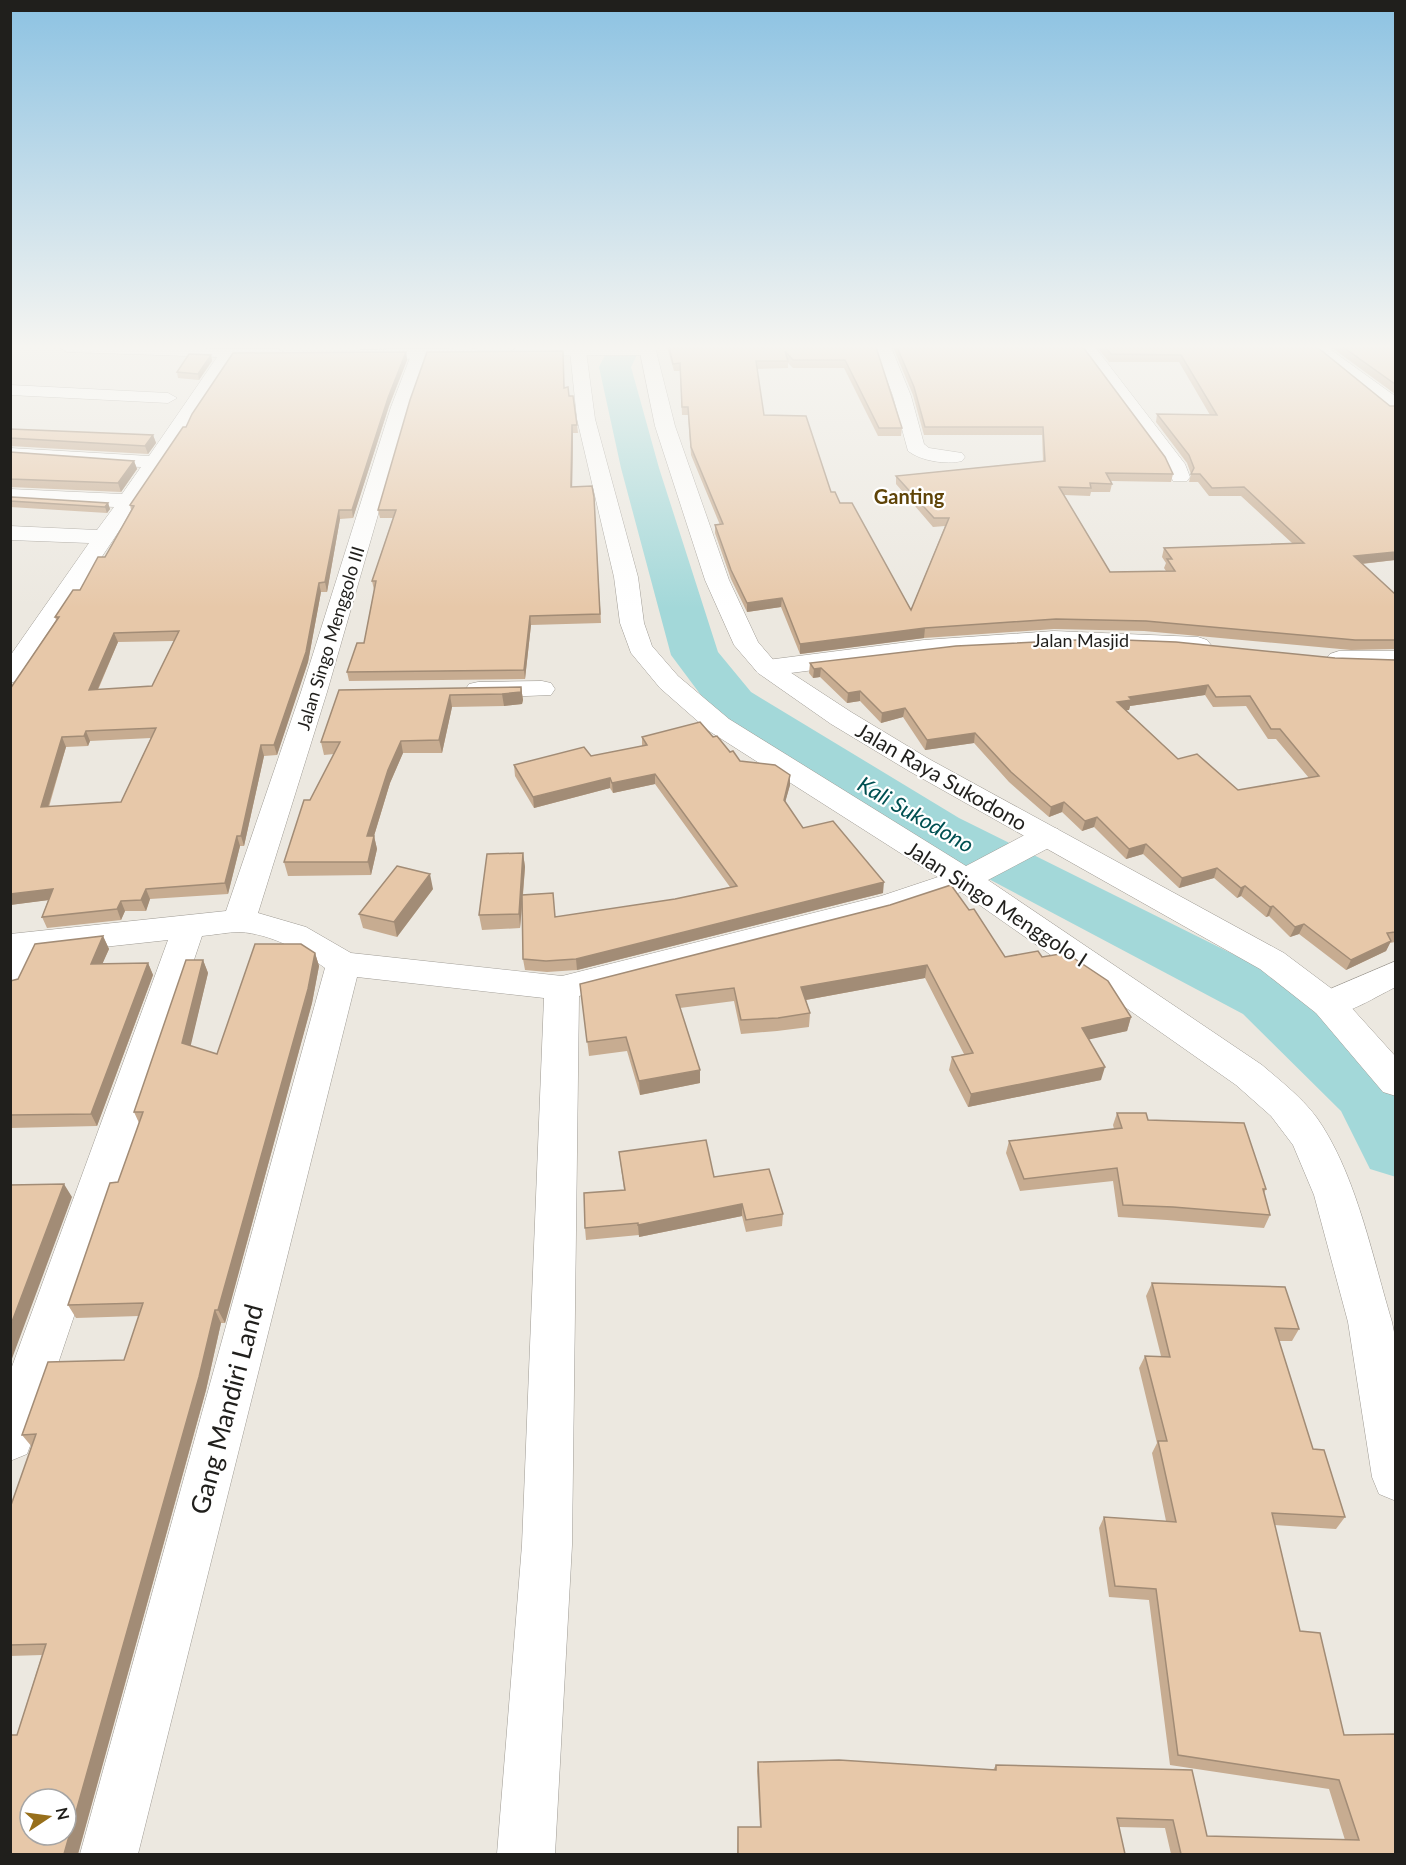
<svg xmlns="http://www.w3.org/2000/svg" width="1406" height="1865" viewBox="0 0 1406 1865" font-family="Lato,sans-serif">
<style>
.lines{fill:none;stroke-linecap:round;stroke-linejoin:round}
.river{fill:#a3d8d9;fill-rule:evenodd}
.minor-casing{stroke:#9f9b94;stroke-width:1}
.tertiary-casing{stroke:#9f9b94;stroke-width:1}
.secondary-casing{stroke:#9f9b94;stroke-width:1}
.minor{fill:#fff;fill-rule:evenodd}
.tertiary{fill:#fff;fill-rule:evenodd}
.secondary{fill:#fff;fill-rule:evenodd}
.wall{fill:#c7ac91;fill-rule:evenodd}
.shaded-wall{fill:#a28c76}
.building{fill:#e7c8a9;stroke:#a28c76;stroke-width:1.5;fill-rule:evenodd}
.labels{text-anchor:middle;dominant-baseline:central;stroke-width:4.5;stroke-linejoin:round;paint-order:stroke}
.far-street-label{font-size:18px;fill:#201f1c;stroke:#fff}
.far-quarter-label{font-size:20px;font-weight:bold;fill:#5f4408;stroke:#fff}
.street-label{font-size:21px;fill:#201f1c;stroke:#fff}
.water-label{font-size:22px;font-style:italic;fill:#005052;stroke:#fff}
.near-street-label{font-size:26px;fill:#201f1c;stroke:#fff}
</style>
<rect width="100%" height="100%" fill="#ece8e0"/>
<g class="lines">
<path class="river" d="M 609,347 L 641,347 L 631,367 L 659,468 L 718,652 L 751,692 L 959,818 L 1289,982 L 1391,1074 L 1396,1082 L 1396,1177 L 1370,1169 L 1341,1111 L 1243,1014 L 919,842 L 715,714 L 671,655 L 621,468 L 599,367 Z"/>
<g class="minor-casing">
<path id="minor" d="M 572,347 L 588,347 L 586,351 L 595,419 L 638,577 L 644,623 L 652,646 L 678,676 L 729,719 L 966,866 L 1036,829 L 1047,826 L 1058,829 L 1062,836 L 1058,843 L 988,880 L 1262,1065 C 1284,1084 1308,1102 1323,1127 C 1358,1183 1373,1259 1392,1322 L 1396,1342 L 1396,1501 L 1379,1494 L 1372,1477 L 1348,1322 L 1314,1195 L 1293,1145 L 1271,1116 L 1236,1085 L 961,892 L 888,916 L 579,996 L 572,1545 L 555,1854 L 497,1854 L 522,1545 L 544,998 L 357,977 L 138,1854 L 80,1854 L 325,968 C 301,950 270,934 240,932 C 228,932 214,935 202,936 L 33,1438 L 27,1454 L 10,1461 L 10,1372 L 168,940 L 39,954 L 22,990 L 10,993 L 10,934 L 226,911 L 301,692 L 391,407 L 413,350 L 419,349 L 428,354 L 409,407 L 327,692 L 258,913 L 306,927 L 351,953 L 562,976 L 881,896 L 938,877 L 709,731 L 660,688 L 631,653 L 620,623 L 614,577 L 577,419 L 570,351 Z
M 875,347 L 891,347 L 911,396 L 924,444 L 929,448 L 962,453 L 965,457 L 962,461 C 946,465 921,461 908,451 L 893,396 Z
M 1078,347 L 1095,347 L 1185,464 L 1190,477 L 1187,481 L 1173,481 L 1165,464 Z
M 1308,347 L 1327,347 L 1395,396 L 1396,413 L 1389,412 Z
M 228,349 L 237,354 L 23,675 L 19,680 L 10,683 L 10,656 L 89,543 L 10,540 L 10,526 L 97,530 L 114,507 L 10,501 L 10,489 L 122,494 L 141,467 L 10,460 L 10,448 L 149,456 L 222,350 Z
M 10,385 L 168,393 L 177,398 L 168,403 L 10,395 Z
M 1054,631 L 1198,637 L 1207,640 L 1211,645 L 1207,650 L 1198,653 L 1054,645 L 924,656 L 767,676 L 758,673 L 754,668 L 758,663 L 767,660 L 924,640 Z
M 1339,651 L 1396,651 L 1396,667 L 1330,664 L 1326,659 L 1330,654 Z
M 542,681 L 551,683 L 555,689 L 551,695 L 478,698 L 469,696 L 465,690 L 469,684 L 478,682 Z
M 1396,961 L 1396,987 C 1372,998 1341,1021 1316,1013 L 1311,1004 L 1316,995 Z"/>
</g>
<g class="tertiary-casing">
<path id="tertiary" d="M 59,347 L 278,349 L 287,354 L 278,359 L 67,352 Z
M 519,347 L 652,347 L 654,350 L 646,355 L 513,356 L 510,352 Z
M 470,348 L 476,349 L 479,353 L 476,357 L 360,360 L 351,355 L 360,350 Z"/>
</g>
<g class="secondary-casing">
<path id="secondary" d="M 639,347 L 655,347 L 675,426 L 729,580 L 758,642 L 776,663 L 851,712 L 929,759 L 1284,953 L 1340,995 L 1396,1057 L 1396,1096 L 1383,1092 L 1316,1013 L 1260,969 L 909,771 L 831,724 L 758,673 L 734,645 L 705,580 L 655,426 Z"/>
</g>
<use href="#minor" class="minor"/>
<use href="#tertiary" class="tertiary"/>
<use href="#secondary" class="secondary"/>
</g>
<path class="wall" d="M 667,347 L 876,347 L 902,428 L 901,436 L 878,436 L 844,368 L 793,368 L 788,363 L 788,368 L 757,369 L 764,415 L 840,503 L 911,610 L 945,526 L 933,527 L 896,484 L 896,476 L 1043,461 L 1042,435 L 924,435 L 913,395 L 893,347 L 1083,347 L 1173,474 L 1171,482 L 1111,481 L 1112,484 L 1110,492 L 1091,492 L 1090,496 L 1064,495 L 1110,572 L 1166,571 L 1164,568 L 1166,563 L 1162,557 L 1164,548 L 1292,543 L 1241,496 L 1209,496 L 1198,482 L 1189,482 L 1191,474 L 1187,463 L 1156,422 L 1157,414 L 1210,415 L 1179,362 L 1109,362 L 1097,347 L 1317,347 L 1395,560 L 1362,564 L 1395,594 L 1395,649 L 1351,650 L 1144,631 L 1054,629 L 924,638 L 800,654 L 781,607 L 747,612 L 731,579 L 715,533 L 715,525 L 720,525 L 691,455 L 688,415 L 682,415 L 680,371 L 674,371 Z
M 1331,347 L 1395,347 L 1395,394 Z
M 406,352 L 407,360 L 389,406 L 353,518 L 340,519 L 327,592 L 321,592 L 308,662 L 277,755 L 264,756 L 244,846 L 240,846 L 228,894 L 150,899 L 146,911 L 125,911 L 121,920 L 47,928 L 42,917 L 48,900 L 10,905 L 10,689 L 56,620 L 55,617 L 80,590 L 105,557 L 131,510 L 130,505 L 186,427 ZM 174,641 L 152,686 L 98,690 L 118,642 ZM 151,738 L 121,802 L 49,807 L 66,747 L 88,746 L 90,741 Z
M 211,355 L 212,361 L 199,380 L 178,378 L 177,372 Z
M 565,387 L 569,396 L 577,425 L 578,433 L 573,433 L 572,487 L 594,497 L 601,623 L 531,625 L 525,679 L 349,681 L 347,672 L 364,643 L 374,590 L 372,581 L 393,518 L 380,518 L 378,510 Z
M 10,429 L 153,435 L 156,443 L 148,454 L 10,446 Z
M 10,452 L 134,461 L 137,469 L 121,492 L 10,487 Z
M 10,499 L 108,503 L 110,509 L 107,513 L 10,507 Z
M 1335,658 L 1395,660 L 1395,942 L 1390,943 L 1386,951 L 1346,970 L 1299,934 L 1290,937 L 1269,916 L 1266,917 L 1241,896 L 1237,898 L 1214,878 L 1179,888 L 1143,854 L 1126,859 L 1094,827 L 1082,831 L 1062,812 L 1049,817 L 1009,782 L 974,743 L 925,750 L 903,717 L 881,723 L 860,701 L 847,703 L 820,677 L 813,678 L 809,673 L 810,663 ZM 1205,695 L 1213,707 L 1246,706 L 1268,739 L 1276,739 L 1309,778 L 1238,790 L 1178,759 L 1126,710 L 1129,710 L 1130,706 Z
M 521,687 L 523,700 L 522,704 L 504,706 L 452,707 L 442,753 L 403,753 L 390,783 L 374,836 L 377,849 L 371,875 L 288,876 L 284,862 L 334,754 L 324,755 L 321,742 L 339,690 Z
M 642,737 L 713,737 L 740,761 L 790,785 L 785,802 L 803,828 L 883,893 L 577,970 L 547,972 L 525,970 L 523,959 L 522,907 L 520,928 L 482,930 L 479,915 L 523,853 L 525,867 L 523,895 L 553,893 L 555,917 L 675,899 L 730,887 L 655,784 L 613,793 L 610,788 L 534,808 L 515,776 L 514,765 L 591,756 L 642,746 Z
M 433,889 L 397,937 L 363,928 L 359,914 Z
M 969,910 L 1005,957 L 1042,957 L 1131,1017 L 1127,1031 L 1088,1039 L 1101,1080 L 968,1107 L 949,1070 L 952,1057 L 964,1054 L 925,978 L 806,1000 L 810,1013 L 809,1027 L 777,1031 L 741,1034 L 734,1001 L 680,1008 L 700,1083 L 640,1095 L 627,1051 L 589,1056 L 582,998 Z
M 103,936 L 109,949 L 102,964 L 148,963 L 153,975 L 97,1126 L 10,1128 L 10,981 L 18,979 Z
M 315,953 L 319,966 L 312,1003 L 225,1323 L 221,1323 L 206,1390 L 78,1854 L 10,1854 L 17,1735 L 42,1655 L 10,1656 L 10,1508 L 32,1447 L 22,1435 L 124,1360 L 139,1316 L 76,1318 L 68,1305 L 118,1182 L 139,1123 L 134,1112 L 203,960 L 208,973 L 190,1046 L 217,1054 Z
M 1117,1113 L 1148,1120 L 1266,1189 L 1264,1193 L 1270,1215 L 1264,1228 L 1167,1220 L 1118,1217 L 1113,1181 L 1020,1191 L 1006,1153 L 1009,1141 L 1114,1129 L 1113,1125 Z
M 619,1152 L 714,1177 L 783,1214 L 782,1226 L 746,1232 L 742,1216 L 639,1237 L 639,1235 L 586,1240 L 585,1228 L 624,1190 Z
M 1152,1283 L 1299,1329 L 1292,1341 L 1279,1341 L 1313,1449 L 1345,1517 L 1336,1529 L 1274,1525 L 1300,1631 L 1395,1854 L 1171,1854 L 1165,1828 L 1119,1827 L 1125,1854 L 737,1854 L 738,1827 L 760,1827 L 757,1771 L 758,1762 L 993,1770 L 996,1765 L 1192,1770 L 1207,1836 L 1345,1840 L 1329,1789 L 1170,1765 L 1149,1600 L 1109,1597 L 1099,1528 L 1104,1517 L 1166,1521 L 1152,1453 L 1157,1443 L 1139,1368 L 1145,1356 L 1161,1356 L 1146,1296 Z"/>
<path class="shaded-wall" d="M 406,352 L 407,360 L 389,406 L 353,518 L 352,510 L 388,398 Z
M 211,355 L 212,361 L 199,380 L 198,374 Z
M 572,425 L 573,433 L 572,495 L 571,487 Z
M 153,435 L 156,443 L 148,454 L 145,446 Z
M 134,461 L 137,469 L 121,492 L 118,483 Z
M 108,503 L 110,509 L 107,513 L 105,507 Z
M 339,510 L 340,519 L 327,592 L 325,582 Z
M 1395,552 L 1395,560 L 1350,565 L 1354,556 Z
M 319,583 L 321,592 L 308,662 L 277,755 L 274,745 Z
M 782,598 L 781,607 L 747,612 L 747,603 Z
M 530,616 L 531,625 L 525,679 L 524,670 Z
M 925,628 L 924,638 L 800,654 L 800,644 Z
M 114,633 L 118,642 L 93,700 L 89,690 Z
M 821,668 L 820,677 L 813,678 L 814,669 Z
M 1208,685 L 1205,695 L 1130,706 L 1129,710 L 1115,712 L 1117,702 L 1129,697 Z
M 521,687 L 523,700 L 522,704 L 504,706 L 502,694 Z
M 860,691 L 860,701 L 847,703 L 848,693 Z
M 450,695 L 452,707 L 442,753 L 439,740 Z
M 905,708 L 903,717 L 881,723 L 882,713 Z
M 86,731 L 90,741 L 88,746 L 84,736 Z
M 975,733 L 974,743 L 925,750 L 927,740 Z
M 62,737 L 66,747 L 45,817 L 41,807 Z
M 401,741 L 403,753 L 390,783 L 370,849 L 367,836 L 388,770 Z
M 261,745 L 264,756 L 244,846 L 241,836 Z
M 655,774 L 655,784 L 613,793 L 612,783 Z
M 790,775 L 790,785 L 783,810 L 784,800 Z
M 610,778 L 610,788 L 534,808 L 533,797 Z
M 1064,802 L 1062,812 L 1049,817 L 1051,807 Z
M 1097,817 L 1094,827 L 1082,831 L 1085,821 Z
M 237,836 L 240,846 L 228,894 L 225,883 Z
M 374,836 L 377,849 L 371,875 L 368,862 Z
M 1146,844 L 1143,854 L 1126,859 L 1129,849 Z
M 523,853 L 525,867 L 520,928 L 519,914 Z
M 1217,868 L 1214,878 L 1179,888 L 1182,878 Z
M 430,874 L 433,889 L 397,937 L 394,922 Z
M 884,882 L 883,893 L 577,970 L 576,959 Z
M 1245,886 L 1241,896 L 1237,898 L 1241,888 Z
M 53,889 L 57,899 L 10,905 L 10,894 Z
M 146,889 L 150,899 L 146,911 L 141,900 Z
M 121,901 L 125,911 L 121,920 L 117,909 Z
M 1273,906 L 1269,916 L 1266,917 L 1270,907 Z
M 1304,924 L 1299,934 L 1290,937 L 1295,927 Z
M 103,936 L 109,949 L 97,976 L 91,964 Z
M 1391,941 L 1386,951 L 1346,970 L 1351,960 Z
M 315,953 L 319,966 L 312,1003 L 225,1323 L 218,1310 Z
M 203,960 L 208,973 L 188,1057 L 182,1043 Z
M 148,963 L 153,975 L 97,1126 L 91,1114 Z
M 927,965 L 925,978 L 800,1001 L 801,987 Z
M 1131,1017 L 1127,1031 L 1078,1042 L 1082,1028 Z
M 1105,1067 L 1101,1080 L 968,1107 L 971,1094 Z
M 700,1070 L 700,1083 L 640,1095 L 639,1081 Z
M 64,1184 L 72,1197 L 10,1364 L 10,1327 Z
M 742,1204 L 742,1216 L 639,1237 L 638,1225 Z
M 215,1310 L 221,1323 L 206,1390 L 78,1854 L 64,1854 Z"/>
<path class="building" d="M 669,347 L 876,347 L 902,428 L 879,428 L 845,360 L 793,360 L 785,351 L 788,361 L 756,361 L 764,415 L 806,416 L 831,492 L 835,492 L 840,503 L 852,503 L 911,610 L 949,518 L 934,518 L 896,476 L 1045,461 L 1043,427 L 925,427 L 914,387 L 897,347 L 1083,347 L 1165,457 L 1173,474 L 1106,473 L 1112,484 L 1090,483 L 1091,488 L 1059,487 L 1110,572 L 1175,571 L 1167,559 L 1172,559 L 1164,548 L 1304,543 L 1244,487 L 1212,488 L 1200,474 L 1191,474 L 1194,468 L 1189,455 L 1157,414 L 1217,415 L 1181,355 L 1111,354 L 1105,347 L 1317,347 L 1390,406 L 1395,406 L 1395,552 L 1354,556 L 1395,594 L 1395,640 L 1355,640 L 1146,621 L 1056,619 L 925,628 L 800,644 L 782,598 L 747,603 L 731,570 L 715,525 L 723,524 L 691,447 L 688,407 L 682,407 L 680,363 L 673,364 Z
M 1343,347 L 1395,347 L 1395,384 Z
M 563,351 L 564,388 L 568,387 L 569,396 L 573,396 L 577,425 L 572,425 L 571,487 L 592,486 L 594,497 L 600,614 L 530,616 L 524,670 L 347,672 L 357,643 L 364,643 L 376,581 L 372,581 L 396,510 L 378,510 L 410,400 L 427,352 Z
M 406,352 L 388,398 L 352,510 L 339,510 L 325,582 L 319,583 L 306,652 L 274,745 L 261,745 L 241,836 L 237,836 L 225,883 L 146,889 L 141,900 L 121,901 L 117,909 L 42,917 L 53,889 L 10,894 L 10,689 L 59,617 L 55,617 L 73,590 L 80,590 L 98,557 L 105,557 L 134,506 L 130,505 L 183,427 L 186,427 L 192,414 L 233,353 ZM 179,631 L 152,686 L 89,690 L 114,633 ZM 156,728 L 121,802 L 41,807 L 62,737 L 84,736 L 86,731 Z
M 189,354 L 211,355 L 198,374 L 177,372 Z
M 10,429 L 153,435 L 145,446 L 10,438 Z
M 10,452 L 134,461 L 118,483 L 10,479 Z
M 12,497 L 108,503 L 105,507 L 10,501 L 10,499 Z
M 1097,639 L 1176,642 L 1335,658 L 1395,660 L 1395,932 L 1387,933 L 1391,941 L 1351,960 L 1304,924 L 1295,927 L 1273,906 L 1270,907 L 1245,886 L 1241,888 L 1217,868 L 1182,878 L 1146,844 L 1129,849 L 1097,817 L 1085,821 L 1064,802 L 1051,807 L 1011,772 L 975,733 L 927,740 L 905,708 L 882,713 L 860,691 L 848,693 L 821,668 L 814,669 L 810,663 L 956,646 ZM 1208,685 L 1216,697 L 1250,696 L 1271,729 L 1280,729 L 1319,776 L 1238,790 L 1197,754 L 1178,759 L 1117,702 L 1132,700 L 1129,697 Z
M 521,687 L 521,692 L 502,694 L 450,695 L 439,740 L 401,741 L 388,770 L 367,836 L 374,836 L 368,862 L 284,862 L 304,800 L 310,800 L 340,742 L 321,742 L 339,690 Z
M 700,722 L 713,737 L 717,736 L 730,752 L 733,751 L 740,761 L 775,765 L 790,775 L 784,800 L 803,828 L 833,821 L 884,882 L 576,959 L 546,961 L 523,959 L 522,895 L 553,893 L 555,917 L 675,899 L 737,886 L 655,774 L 612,783 L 610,778 L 533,797 L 514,765 L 584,747 L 591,756 L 647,745 L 642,737 Z
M 523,853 L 519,914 L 479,915 L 487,854 Z
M 397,866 L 430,874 L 394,922 L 359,914 Z
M 951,885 L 969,910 L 974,909 L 1005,957 L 1038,951 L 1042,957 L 1066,953 L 1108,981 L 1131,1017 L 1082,1028 L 1105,1067 L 971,1094 L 952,1057 L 973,1053 L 927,965 L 801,987 L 810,1013 L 778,1018 L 741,1020 L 734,988 L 676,995 L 700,1070 L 639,1081 L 626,1037 L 587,1042 L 580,984 L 890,905 Z
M 103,936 L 91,964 L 148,963 L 91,1114 L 10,1115 L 10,981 L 18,979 L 35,944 Z
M 255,944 L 301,944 L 315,953 L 308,989 L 218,1310 L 215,1310 L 199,1377 L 64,1854 L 10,1854 L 10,1735 L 17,1735 L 46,1644 L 10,1645 L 10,1508 L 36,1434 L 22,1435 L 48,1362 L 124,1360 L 143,1303 L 68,1305 L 110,1183 L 118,1182 L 143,1112 L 134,1112 L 186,960 L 203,960 L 182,1043 L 217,1054 ZM 30,1799 L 66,1799 L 66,1835 L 30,1835 Z
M 1117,1113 L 1146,1113 L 1148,1120 L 1244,1123 L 1266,1189 L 1263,1189 L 1270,1215 L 1173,1207 L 1123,1205 L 1117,1168 L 1024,1179 L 1009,1141 L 1122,1128 Z
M 706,1140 L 714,1177 L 769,1169 L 783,1214 L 746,1220 L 742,1204 L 638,1225 L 638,1223 L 585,1228 L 584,1193 L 625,1190 L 619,1152 Z
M 64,1184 L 10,1327 L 10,1185 Z
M 1152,1283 L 1285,1287 L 1299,1329 L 1275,1328 L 1313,1449 L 1324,1450 L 1345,1517 L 1272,1513 L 1300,1631 L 1320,1633 L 1344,1735 L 1395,1734 L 1395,1854 L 1181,1854 L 1173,1820 L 1117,1818 L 1125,1854 L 738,1854 L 738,1827 L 761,1827 L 758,1762 L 839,1760 L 996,1770 L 996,1765 L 1192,1770 L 1207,1836 L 1359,1840 L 1339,1780 L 1178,1755 L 1156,1589 L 1115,1586 L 1104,1517 L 1176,1522 L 1158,1441 L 1167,1441 L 1145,1356 L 1170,1357 Z"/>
<linearGradient id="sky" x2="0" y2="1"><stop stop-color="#8cc2e2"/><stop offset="0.57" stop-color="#f6f5f1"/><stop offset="1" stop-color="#f6f5f1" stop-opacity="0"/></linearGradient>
<rect width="1406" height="608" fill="url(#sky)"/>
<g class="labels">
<g class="far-street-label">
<text transform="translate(330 638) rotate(-73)">Jalan Singo Menggolo III</text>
<text x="1081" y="640">Jalan Masjid</text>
</g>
<g class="far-quarter-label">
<text x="909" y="496">Ganting</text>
</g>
<g class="street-label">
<text transform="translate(942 776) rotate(30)">Jalan Raya Sukodono</text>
<text transform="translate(997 903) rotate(33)">Jalan Singo Menggolo I</text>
</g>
<g class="water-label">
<text transform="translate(916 814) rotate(30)">Kali Sukodono</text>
</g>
<g class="near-street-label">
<text transform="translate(226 1409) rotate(-75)">Gang Mandiri Land</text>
</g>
</g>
<rect width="1406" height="1865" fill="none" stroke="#201f1c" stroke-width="24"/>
<g transform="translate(48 1817) rotate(77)"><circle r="28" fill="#ffffff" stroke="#a6a5a4" stroke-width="1.5"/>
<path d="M0-4.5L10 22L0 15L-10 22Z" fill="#976f1b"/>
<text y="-9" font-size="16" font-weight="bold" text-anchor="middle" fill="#201f1c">N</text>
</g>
</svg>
